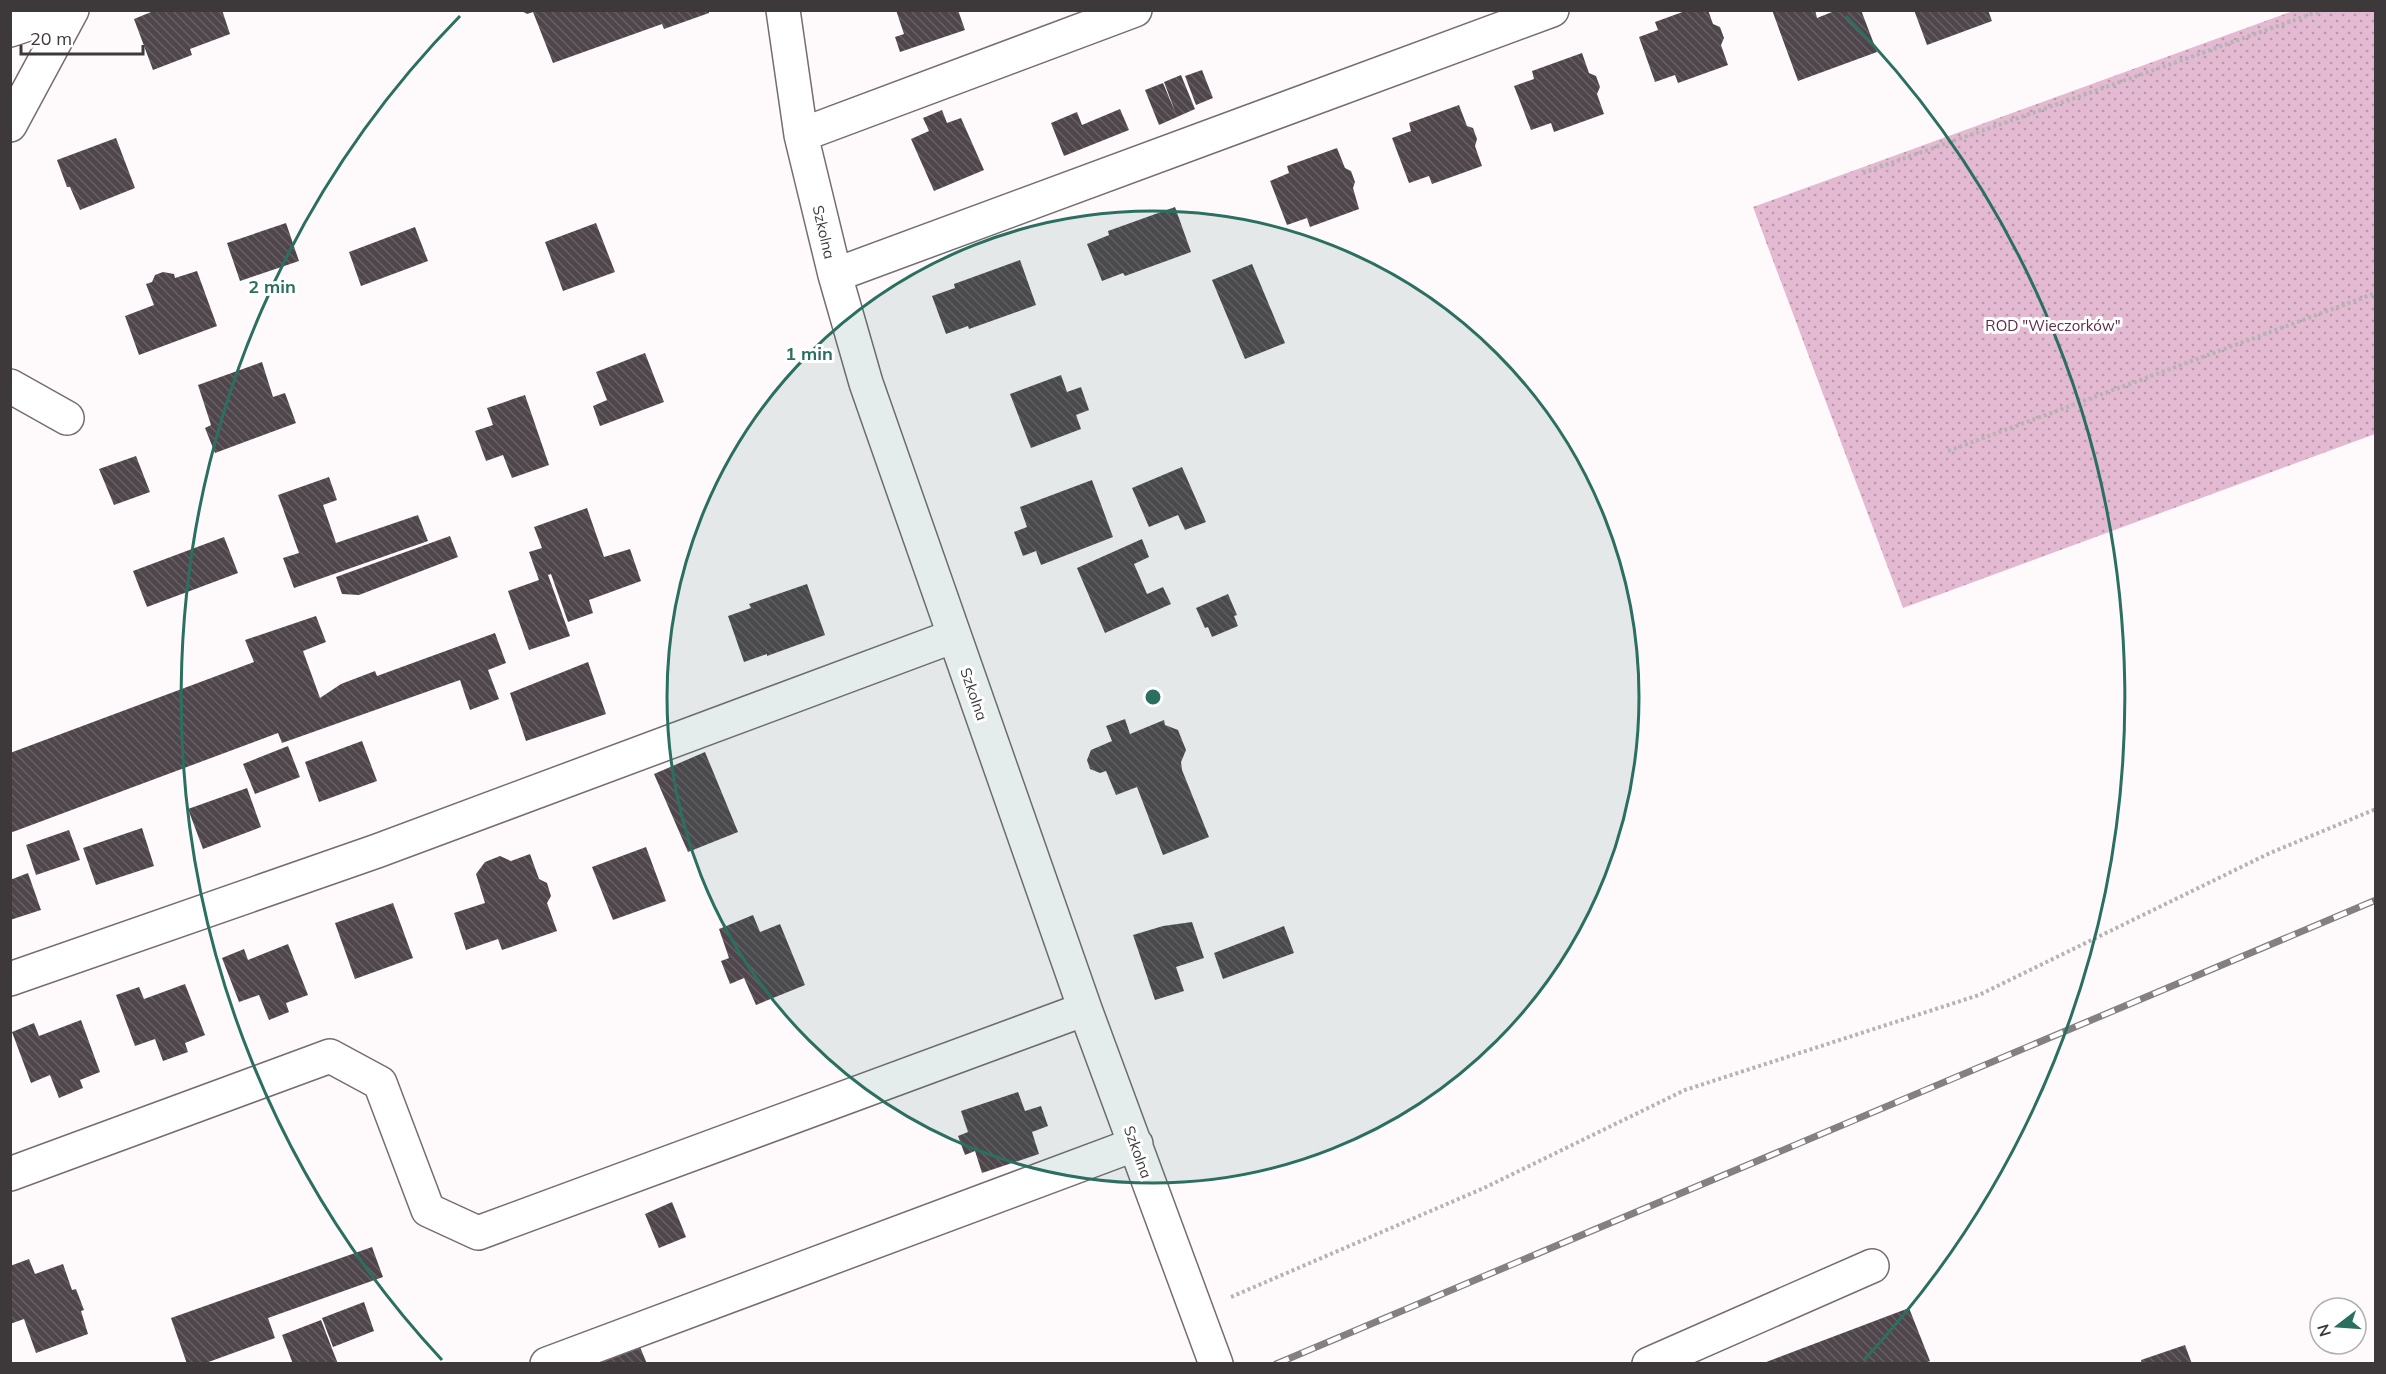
<svg xmlns="http://www.w3.org/2000/svg" width="2386" height="1374" viewBox="0 0 2386 1374" font-family="Mulish,sans-serif">
<style>
.grass{fill:url(#grass-dots)}
.building{fill:url(#building-back-hatch)}
.lines{fill:none;stroke-linecap:round;stroke-linejoin:round}
.minor-casing{stroke:#766c71;stroke-width:36}
.path{stroke:#b7b3b5;stroke-width:4;stroke-dasharray:3 3;stroke-linecap:butt}
.minor{stroke:#fff;stroke-width:33}
.rail-casing{stroke:#848082;stroke-width:7}
.rail{stroke:#fff;stroke-width:4.5;stroke-dasharray:14;stroke-linecap:butt}
.ring{fill:none;stroke:#2b6f61;stroke-width:3}
.labels{text-anchor:middle;dominant-baseline:central;stroke-width:6;stroke-linejoin:round;paint-order:stroke}
.street-label{font-size:15px;fill:#3d393b;stroke:#fff}
.park-label{font-size:15px;fill:#5c2949;stroke:#fff}
.centre{fill:#2b6f61;stroke:#fff;stroke-width:3}
.ring-label{font-size:18px;text-anchor:middle;font-weight:bold;fill:#2b6f61;stroke:#fff;stroke-width:6;stroke-linejoin:round;paint-order:stroke}
</style>
<defs>
<pattern id="grass-dots" width="8" height="8" patternUnits="userSpaceOnUse" patternTransform="scale(1.5)"><rect width="8" height="8" fill="#e3bad1"/><path d="M2 2h.1M6 6h.1" fill="none" stroke="#b998ab" stroke-width="1.8" stroke-linecap="round"/></pattern>
<pattern id="building-back-hatch" width="6" height="6" patternUnits="userSpaceOnUse" patternTransform="scale(1.5)"><rect width="6" height="6" fill="#4f464b"/><path d="M-1 5l2 2M0 0l6 6M5-1l2 2" fill="none" stroke="#675f63"/></pattern>
</defs>
<rect width="100%" height="100%" fill="#fefafc"/>
<path class="grass" d="M 2293,11 L 2375,11 L 2375,434 L 1903,608 L 1753,207 Z"/>
<path class="building" d="M 156,10 L 222,10 L 230,34 L 190,49 L 192,55 L 153,70 L 134,19 Z
M 520,10 L 709,10 L 709,13 L 664,29 L 662,24 L 553,63 L 533,12 L 527,14 Z
M 896,10 L 958,10 L 965,30 L 900,52 L 895,37 L 904,34 Z
M 1688,10 L 1708,10 L 1713,24 L 1720,27 L 1724,38 L 1721,45 L 1728,65 L 1678,83 L 1675,75 L 1655,82 L 1639,37 L 1658,30 L 1655,22 Z
M 1772,10 L 1815,10 L 1817,18 L 1837,10 L 1861,10 L 1877,52 L 1798,81 Z
M 1914,10 L 1988,10 L 1992,21 L 1927,45 Z
M 1582,53 L 1589,73 L 1596,76 L 1600,87 L 1597,94 L 1604,114 L 1554,132 L 1551,123 L 1531,130 L 1514,86 L 1534,79 L 1532,71 Z
M 1202,70 L 1213,98 L 1196,105 L 1185,76 Z
M 1181,75 L 1195,109 L 1159,125 L 1145,90 L 1163,83 L 1176,114 L 1164,82 Z
M 1459,105 L 1467,126 L 1473,128 L 1477,139 L 1475,146 L 1482,166 L 1432,184 L 1429,176 L 1409,183 L 1392,138 L 1411,131 L 1409,123 Z
M 1120,109 L 1129,130 L 1064,156 L 1051,123 L 1077,112 L 1082,125 Z
M 942,110 L 947,123 L 961,118 L 984,170 L 934,191 L 911,139 L 929,131 L 923,118 Z
M 116,138 L 135,188 L 80,210 L 70,187 L 67,187 L 57,160 Z
M 1337,148 L 1345,168 L 1351,171 L 1355,182 L 1353,188 L 1359,209 L 1310,227 L 1307,218 L 1287,225 L 1270,181 L 1289,173 L 1287,166 Z
M 1175,207 L 1191,252 L 1125,276 L 1123,273 L 1102,281 L 1087,244 L 1109,235 L 1108,231 Z
M 286,223 L 299,261 L 240,281 L 227,243 Z
M 596,223 L 615,272 L 563,291 L 545,242 Z
M 415,227 L 428,261 L 361,286 L 349,252 Z
M 1020,260 L 1036,305 L 969,329 L 968,326 L 946,334 L 932,296 L 955,288 L 954,284 Z
M 1252,264 L 1285,343 L 1245,359 L 1212,280 Z
M 197,271 L 217,326 L 139,355 L 125,316 L 154,305 L 146,284 L 152,282 L 155,275 L 163,272 L 174,274 L 175,278 Z
M 645,353 L 664,402 L 600,426 L 593,406 L 607,400 L 596,372 Z
M 262,362 L 273,397 L 285,393 L 296,423 L 215,453 L 205,428 L 211,425 L 198,385 Z
M 1061,375 L 1067,392 L 1081,387 L 1089,410 L 1076,415 L 1081,429 L 1031,448 L 1010,394 Z
M 525,395 L 549,465 L 512,478 L 503,455 L 486,461 L 475,431 L 493,425 L 487,408 Z
M 136,456 L 150,492 L 114,505 L 99,469 Z
M 1182,467 L 1206,522 L 1185,530 L 1178,515 L 1149,527 L 1132,488 Z
M 329,477 L 337,500 L 323,505 L 336,543 L 418,515 L 428,541 L 294,588 L 283,558 L 299,553 L 278,495 Z
M 1092,480 L 1113,537 L 1041,565 L 1036,551 L 1023,556 L 1014,532 L 1027,527 L 1020,507 Z
M 587,508 L 604,557 L 630,549 L 641,581 L 589,600 L 593,613 L 568,622 L 551,574 L 548,575 L 570,636 L 529,650 L 508,591 L 539,580 L 529,552 L 542,548 L 534,527 Z
M 450,536 L 458,557 L 359,595 L 342,594 L 336,577 Z
M 224,537 L 238,573 L 147,607 L 133,571 Z
M 1142,539 L 1149,557 L 1134,564 L 1147,594 L 1163,587 L 1171,604 L 1105,633 L 1077,568 Z
M 807,584 L 825,635 L 767,656 L 767,654 L 744,662 L 728,616 L 751,608 L 749,604 Z
M 1228,594 L 1237,615 L 1234,616 L 1238,626 L 1212,637 L 1208,627 L 1205,628 L 1196,608 Z
M 316,616 L 326,642 L 303,651 L 320,698 L 341,684 L 375,671 L 377,676 L 495,633 L 506,663 L 488,670 L 499,699 L 470,710 L 460,680 L 282,743 L 278,733 L 10,833 L 10,753 L 254,662 L 245,640 Z
M 588,662 L 606,714 L 526,741 L 510,693 Z
M 1125,719 L 1130,734 L 1164,720 L 1165,725 L 1178,730 L 1186,750 L 1181,762 L 1182,770 L 1209,837 L 1163,855 L 1137,787 L 1116,795 L 1106,771 L 1100,773 L 1090,769 L 1087,760 L 1091,750 L 1112,741 L 1106,726 Z
M 362,741 L 377,781 L 319,802 L 305,762 Z
M 288,746 L 300,777 L 255,794 L 243,764 Z
M 705,752 L 738,832 L 688,852 L 654,774 Z
M 247,788 L 261,827 L 203,849 L 188,809 Z
M 142,828 L 154,866 L 96,885 L 83,848 Z
M 69,830 L 80,860 L 36,875 L 26,845 Z
M 646,847 L 666,901 L 613,920 L 592,867 Z
M 530,854 L 539,879 L 547,883 L 551,896 L 547,903 L 557,931 L 502,950 L 498,939 L 466,950 L 454,913 L 485,903 L 476,874 L 485,862 L 500,856 L 511,861 Z
M 28,873 L 41,910 L 10,920 L 10,880 Z
M 393,903 L 413,958 L 355,979 L 335,923 Z
M 753,915 L 760,932 L 780,924 L 805,985 L 756,1005 L 744,978 L 730,984 L 721,961 L 729,958 L 719,929 Z
M 1192,922 L 1204,958 L 1176,967 L 1184,991 L 1155,1000 L 1133,935 L 1163,926 Z
M 1284,926 L 1294,953 L 1223,979 L 1214,953 Z
M 288,944 L 308,995 L 286,1003 L 289,1012 L 269,1020 L 259,995 L 239,1002 L 222,958 L 244,949 L 248,960 Z
M 185,984 L 205,1035 L 185,1043 L 188,1052 L 163,1061 L 155,1039 L 135,1046 L 116,995 L 139,987 L 144,999 Z
M 81,1020 L 100,1072 L 80,1080 L 83,1088 L 59,1098 L 50,1075 L 31,1083 L 12,1032 L 34,1023 L 39,1036 Z
M 1018,1092 L 1025,1111 L 1041,1106 L 1048,1126 L 1032,1132 L 1039,1154 L 982,1173 L 975,1151 L 965,1155 L 958,1136 L 968,1132 L 961,1111 Z
M 672,1202 L 686,1237 L 659,1248 L 645,1214 Z
M 372,1247 L 383,1277 L 268,1318 L 275,1338 L 203,1364 L 187,1364 L 171,1318 Z
M 29,1259 L 35,1274 L 63,1264 L 72,1290 L 76,1289 L 84,1310 L 81,1311 L 88,1334 L 36,1353 L 24,1319 L 10,1324 L 10,1266 Z
M 364,1302 L 374,1331 L 333,1347 L 322,1318 Z
M 1909,1308 L 1930,1361 L 1924,1364 L 1761,1364 Z
M 321,1320 L 338,1364 L 293,1364 L 282,1335 Z
M 638,1342 L 647,1364 L 588,1364 Z
M 2185,1345 L 2192,1364 L 2142,1364 L 2141,1360 Z"/>
<g class="lines">
<g class="minor-casing">
<path id="minor" d="M 783,10 L 801,135 L 835,275 L 866,383 L 1085,1009 L 1216,1364
M 10,30 L 70,10
M 10,125 L 72,10
M 801,135 L 1135,10
M 835,275 L 1552,10
M 10,386 L 67,418
M 10,979 L 377,851 L 954,636
M 10,1174 L 330,1056 L 380,1083 L 428,1210 L 478,1233 L 1085,1009
M 547,1364 L 1136,1144
M 1649,1364 L 1872,1266"/>
</g>
<path class="path" d="M 1863,173 L 2323,10
M 1948,451 L 2376,293
M 1231,1297 L 1484,1188 L 1685,1090 L 1979,995 L 2270,853 L 2376,809"/>
<use href="#minor" class="minor"/>
<g class="rail-casing">
<path id="rail" d="M 1276,1364 L 2376,900"/>
</g>
<use href="#rail" class="rail"/>
</g>
<circle cx="1153" cy="697" r="486" fill="#2b6f61" fill-opacity=".12"/>
<g class="ring">
<circle cx="1153" cy="697" r="486"/>
<path d="M442 1360A972 972 0 0 1 460 16M1846 16A972 972 0 0 1 1864 1360"/>
</g>
<g class="labels">
<g class="street-label">
<text transform="translate(824 232) rotate(77)">Szkolna</text>
<text transform="translate(974 694) rotate(71)">Szkolna</text>
<text transform="translate(1138 1152) rotate(70)">Szkolna</text>
</g>
<g class="park-label">
<text x="2053" y="325">ROD "Wieczorków"</text>
</g>
</g>
<circle cx="1153" cy="697" r="9" class="centre"/>
<g class="ring-label">
<text x="272" y="293">2 min</text>
<text x="809" y="360">1 min</text>
</g>
<rect width="2386" height="1374" fill="none" stroke="#3d393b" stroke-width="24"/>
<g transform="translate(2338 1326) rotate(253)"><circle r="28" fill="#ffffff" stroke="#b1b0b1" stroke-width="1.5"/>
<path d="M0-4.5L10 22L0 15L-10 22Z" fill="#2b6f61"/>
<text y="-9" font-size="16" font-weight="bold" text-anchor="middle" fill="#3d393b">N</text>
</g>
<path d="M21 45v9h122v-9" fill="none" stroke="#3d393b" stroke-width="3"/>
<text x="30" y="45" font-size="18" fill="#3d393b" stroke="#ffffff" stroke-width="4.5" paint-order="stroke">20 m</text>
</svg>
